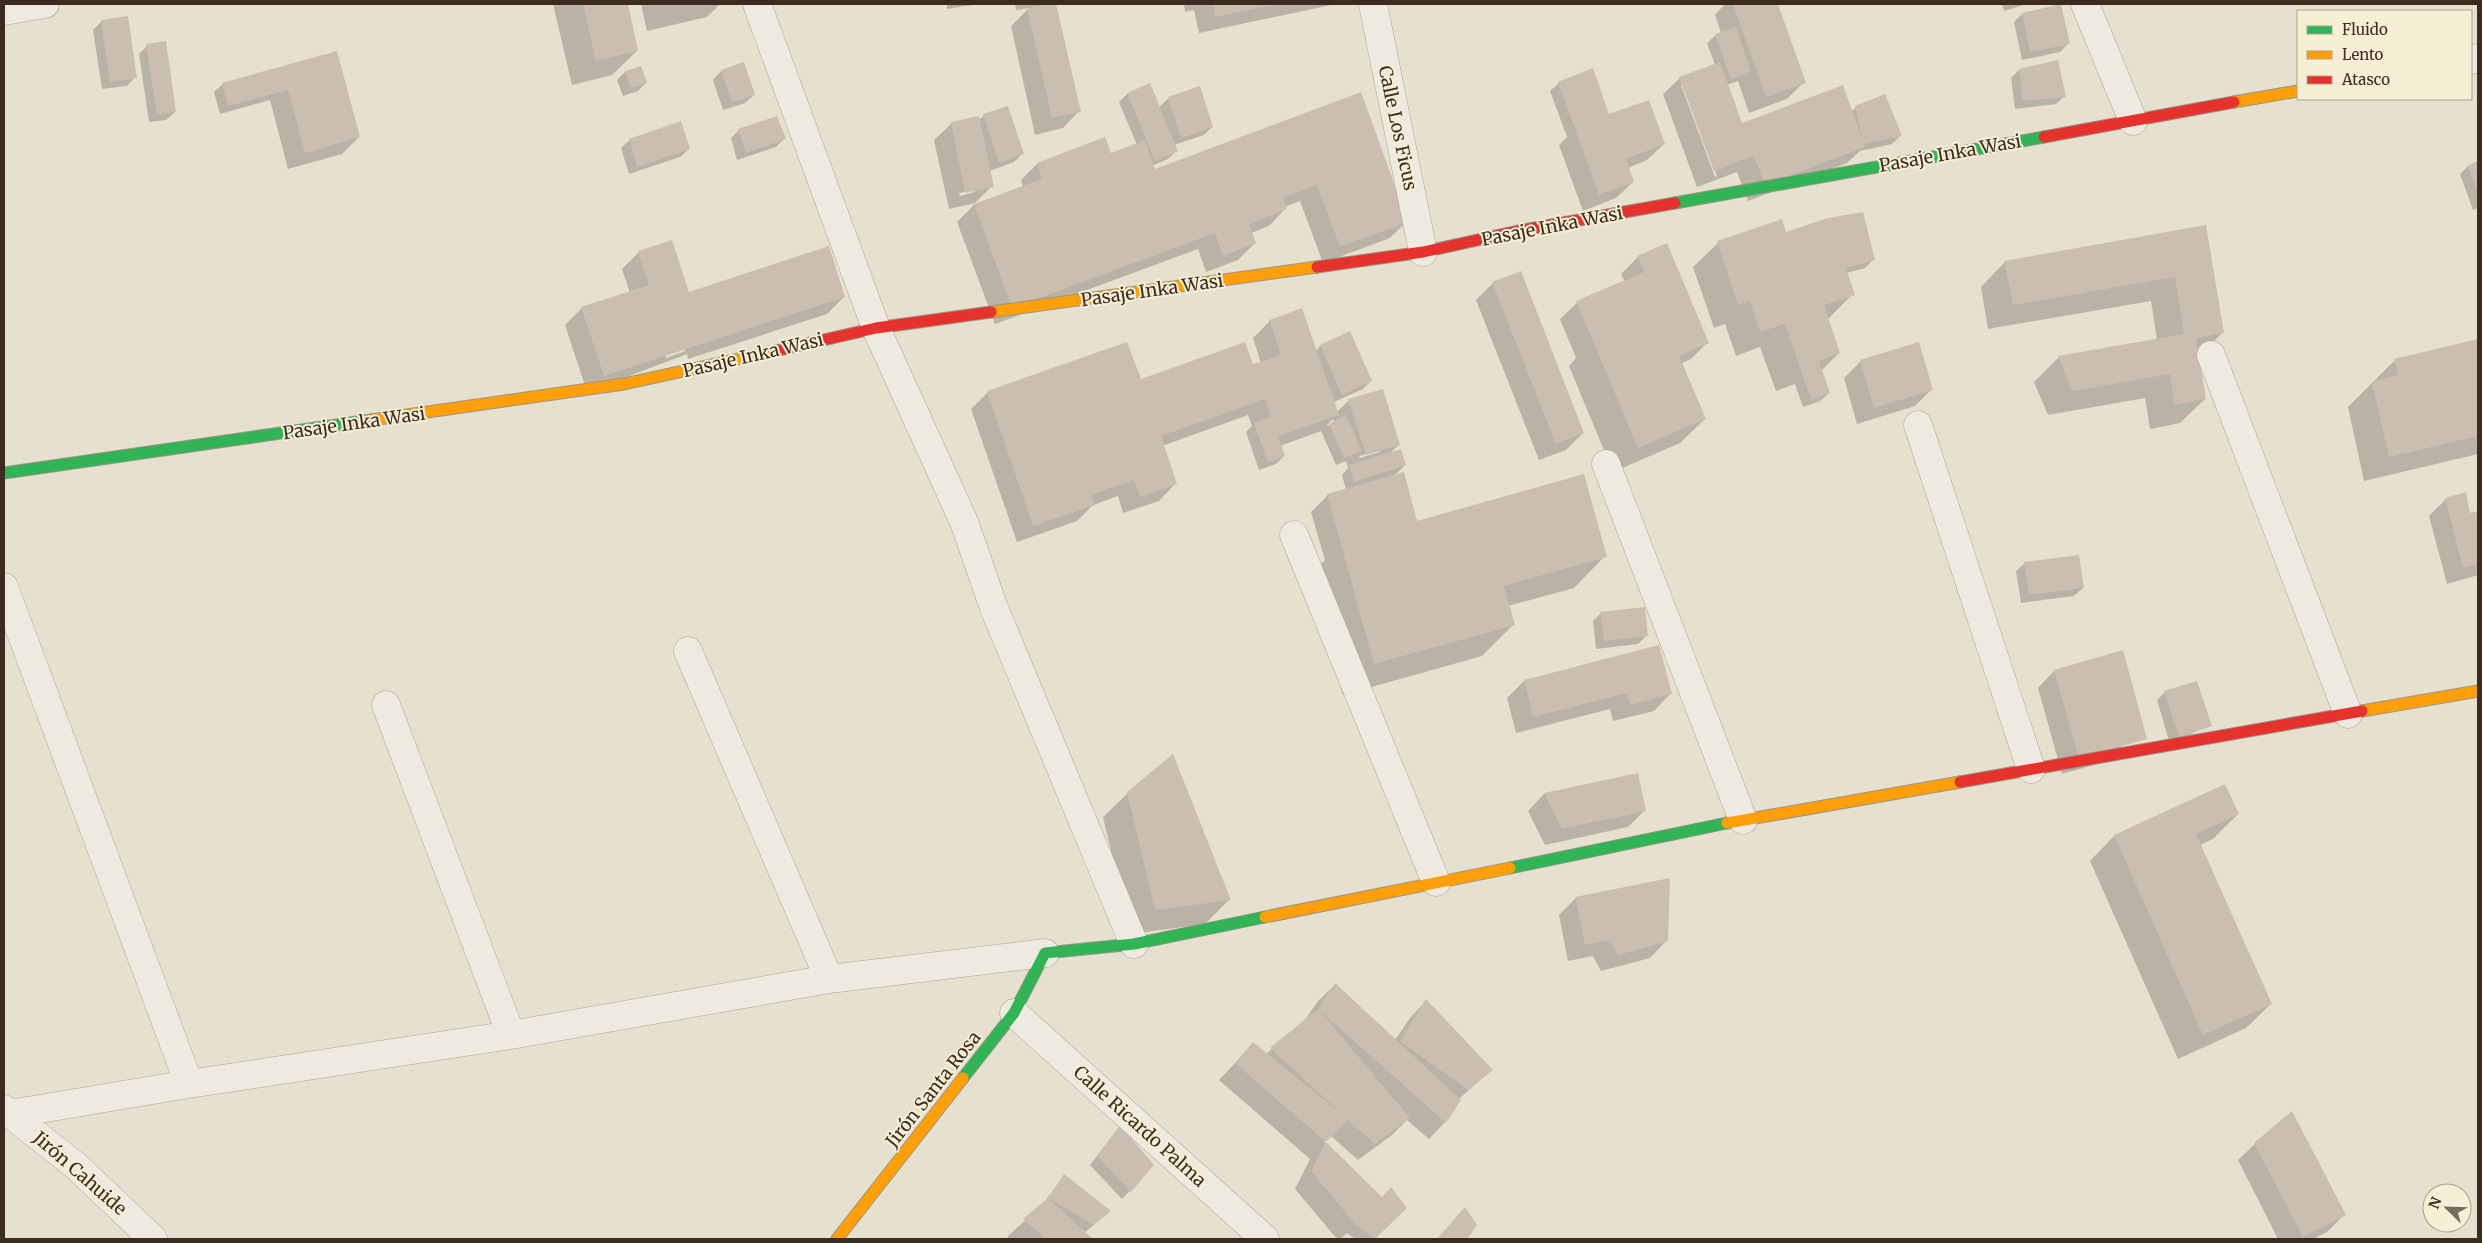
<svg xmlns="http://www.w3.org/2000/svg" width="2482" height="1243" viewBox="0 0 2482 1243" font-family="Merriweather,serif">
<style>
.shadow{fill:#0003;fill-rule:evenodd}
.building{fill:#cabeb0}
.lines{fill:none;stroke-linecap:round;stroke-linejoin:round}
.street-casing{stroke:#aba597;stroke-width:29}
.fast-casing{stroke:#9b9488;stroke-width:13}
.slow-casing{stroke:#9b9488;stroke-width:13}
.jam-casing{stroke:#9b9488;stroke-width:13}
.street{stroke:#eeeae0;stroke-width:28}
.fast{stroke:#30b455;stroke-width:11}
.slow{stroke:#ff9f0a;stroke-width:11}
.jam{stroke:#e5322d;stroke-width:11}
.labels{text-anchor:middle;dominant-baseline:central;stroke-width:4;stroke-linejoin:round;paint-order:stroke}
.street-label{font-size:18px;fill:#3a2d1f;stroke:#f6eed5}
</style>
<rect width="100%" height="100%" fill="#e6e0cf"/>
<path class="shadow" d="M 553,4 L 626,4 L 637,51 L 612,75 L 572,85 Z
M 641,4 L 720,4 L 707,17 L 647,31 Z
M 947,4 L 979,4 L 947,9 Z
M 1015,4 L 1043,4 L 1040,6 L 1055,4 L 1079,111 L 1063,128 L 1035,135 L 1011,26 L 1029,8 L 1016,10 Z
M 1184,4 L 1336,4 L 1199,33 L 1194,10 L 1185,12 Z
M 1725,4 L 1776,4 L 1804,82 L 1787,99 L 1749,113 L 1738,81 L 1727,85 L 1741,125 L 1851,112 L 1856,107 L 1900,136 L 1892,144 L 1860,151 L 1847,163 L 1748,201 L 1737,172 L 1697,187 L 1663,94 L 1680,78 L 1715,65 L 1707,43 L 1716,35 L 1721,33 L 1715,15 ZM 1681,85 L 1683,85 L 1717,176 L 1715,177 Z
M 2002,4 L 2027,4 L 2004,11 Z
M 2022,14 L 2068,44 L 2060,52 L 2022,60 L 2014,22 Z
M 102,21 L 135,77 L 127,86 L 102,89 L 93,30 Z
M 147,46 L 175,112 L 166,120 L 149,122 L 139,54 Z
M 336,52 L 359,137 L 342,154 L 288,169 L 270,100 L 220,114 L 214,92 L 223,84 Z
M 640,67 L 646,83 L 638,91 L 623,96 L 617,80 L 625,72 Z
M 2019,70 L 2065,96 L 2056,104 L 2015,109 L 2011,78 Z
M 721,71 L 754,95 L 745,103 L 723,110 L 713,80 Z
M 1559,83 L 1608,114 L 1664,144 L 1647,160 L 1628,168 L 1633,182 L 1616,198 L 1583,211 L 1559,145 L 1567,137 L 1550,91 Z
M 1149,85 L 1158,108 L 1169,98 L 1212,127 L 1204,135 L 1174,145 L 1176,151 L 1168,159 L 1152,166 L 1154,170 L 1360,94 L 1406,222 L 1390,238 L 1323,263 L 1300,201 L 1285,207 L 1285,209 L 1269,226 L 1251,233 L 1255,243 L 1238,260 L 1206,272 L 1198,249 L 995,324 L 957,222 L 974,205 L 1023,187 L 1021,180 L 1037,164 L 1110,155 L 1137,145 L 1119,102 L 1127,94 Z
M 984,115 L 1022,154 L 1014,162 L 989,171 L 992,186 L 975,203 L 949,209 L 934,140 L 951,124 L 978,118 L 979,120 ZM 975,190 L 975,192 L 960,196 L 959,193 Z
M 739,130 L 784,139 L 776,147 L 737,160 L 731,138 Z
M 630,140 L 689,149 L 680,157 L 629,174 L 621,148 Z
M 2478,162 L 2478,208 L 2473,210 L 2460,174 L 2468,166 Z
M 2205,227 L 2223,332 L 2198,358 L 2205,399 L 2180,423 L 2150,429 L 2145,398 L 2048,415 L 2034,382 L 2059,357 L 2157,340 L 2151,301 L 1988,329 L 1981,287 L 2005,262 Z
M 1786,234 L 1873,260 L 1865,268 L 1846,273 L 1853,294 L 1828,319 L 1839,353 L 1821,371 L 1829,393 L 1820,401 L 1803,407 L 1795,384 L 1776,391 L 1760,347 L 1736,356 L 1725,324 L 1714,328 L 1693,267 L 1718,243 Z
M 639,252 L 688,293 L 844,297 L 827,314 L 688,359 L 687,354 L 587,392 L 565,325 L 582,308 L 630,293 L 622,269 ZM 685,348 L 685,351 L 666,358 L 665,355 Z
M 1638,257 L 1708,342 L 1691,359 L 1682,363 L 1705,419 L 1680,443 L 1613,472 L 1569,366 L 1576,358 L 1560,319 L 1577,303 L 1625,282 L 1621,274 Z
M 1493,283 L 1583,433 L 1566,450 L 1539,460 L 1476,300 Z
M 1270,321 L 1316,351 L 1320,346 L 1371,381 L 1363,389 L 1334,402 L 1337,412 L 1349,400 L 1399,445 L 1389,454 L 1405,465 L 1393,477 L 1416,522 L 1605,556 L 1574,588 L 1508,606 L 1513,625 L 1482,656 L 1343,695 L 1310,574 L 1325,560 L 1311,512 L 1328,495 L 1346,490 L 1342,475 L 1348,468 L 1346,461 L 1336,465 L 1321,431 L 1280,446 L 1284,456 L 1276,464 L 1259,470 L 1246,432 L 1252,426 L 1248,415 L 1162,446 L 1175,484 L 1159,501 L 1123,513 L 1118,496 L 1093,505 L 1077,521 L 1017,542 L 971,409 L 988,392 L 1140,381 L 1252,366 L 1261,363 L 1253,338 ZM 1333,419 L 1334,423 L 1327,426 L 1327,425 ZM 1380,450 L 1380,452 L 1360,458 L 1359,456 Z
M 2478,341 L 2478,454 L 2364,481 L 2348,407 L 2395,360 Z
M 1918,343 L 1932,389 L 1915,406 L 1857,424 L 1844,378 L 1860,362 Z
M 2446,499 L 2469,514 L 2478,512 L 2478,575 L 2447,584 L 2429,516 Z
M 2025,563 L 2083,588 L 2074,596 L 2021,603 L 2016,571 Z
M 1601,613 L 1647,635 L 1638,644 L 1596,649 L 1593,621 Z
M 1658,646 L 1670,694 L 1654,711 L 1613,721 L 1610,709 L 1516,733 L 1507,698 L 1524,681 Z
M 2054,671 L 2129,755 L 2062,774 L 2038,688 Z
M 2165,692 L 2210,725 L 2170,744 L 2157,700 Z
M 1637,774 L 1645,810 L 1628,827 L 1545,845 L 1528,811 L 1544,794 Z
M 2224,786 L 2238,814 L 2213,839 L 2200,845 L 2271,1004 L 2246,1028 L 2178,1059 L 2090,861 L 2114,836 Z
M 1128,793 L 1229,900 L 1205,924 L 1131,934 L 1103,817 Z
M 1576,898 L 1666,941 L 1650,958 L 1601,971 L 1593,956 L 1568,961 L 1559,915 Z
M 1335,985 L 1395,1040 L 1410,1018 L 1426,1001 L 1491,1070 L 1459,1099 L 1445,1122 L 1429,1139 L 1407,1120 L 1392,1135 L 1358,1160 L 1331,1136 L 1324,1142 L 1382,1198 L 1405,1208 L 1374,1239 L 1355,1239 L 1347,1233 L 1340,1239 L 1337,1239 L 1295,1189 L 1310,1159 L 1219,1080 L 1253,1044 L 1266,1054 L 1305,1020 L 1318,1001 Z
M 1120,1127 L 1130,1191 L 1122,1199 L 1090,1165 Z
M 2255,1144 L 2344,1215 L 2327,1232 L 2313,1239 L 2278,1239 L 2238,1160 Z
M 1065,1175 L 1101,1219 L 1084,1233 L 1091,1239 L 1010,1239 L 1007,1237 L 1042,1205 Z"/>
<path class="building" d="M 583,4 L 628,4 L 638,51 L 596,61 Z
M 1046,4 L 1056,4 L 1081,112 L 1052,118 L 1027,8 Z
M 1213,4 L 1272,4 L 1273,5 L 1215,17 Z
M 1733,4 L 1778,4 L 1806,83 L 1766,97 Z
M 2061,4 L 2070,44 L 2030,52 L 2022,13 Z
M 128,16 L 137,78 L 110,82 L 101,20 Z
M 1736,27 L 1751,71 L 1731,79 L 1715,34 Z
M 166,41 L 176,112 L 157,115 L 146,44 Z
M 337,51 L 360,137 L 305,153 L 288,90 L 228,106 L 222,83 Z
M 2058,60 L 2066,97 L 2023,101 L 2019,69 Z
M 744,62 L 755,95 L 732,103 L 721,70 Z
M 1720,62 L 1742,123 L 1843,85 L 1862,139 L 1855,106 L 1885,94 L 1902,136 L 1864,144 L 1865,147 L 1765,185 L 1754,156 L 1714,171 L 1679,77 Z
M 641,66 L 647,83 L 631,88 L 625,71 Z
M 1593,68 L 1609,114 L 1649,100 L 1665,144 L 1626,159 L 1634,182 L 1599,195 L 1558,82 Z
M 1150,83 L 1178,151 L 1155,161 L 1127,93 Z
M 1200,86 L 1213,127 L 1181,138 L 1168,97 Z
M 1361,92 L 1408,222 L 1340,247 L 1317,185 L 1283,198 L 1287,209 L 1249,224 L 1256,243 L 1223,256 L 1215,233 L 1012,308 L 974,204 L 1042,179 L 1037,163 L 1105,137 L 1111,153 L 1145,140 L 1155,169 Z
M 1008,106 L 1024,154 L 999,163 L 983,114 Z
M 777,116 L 786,139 L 746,153 L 738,129 Z
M 979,116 L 994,187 L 965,193 L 951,122 Z
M 681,121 L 690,149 L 637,167 L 629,139 Z
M 2478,161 L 2478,194 L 2468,165 Z
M 1863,212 L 1875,260 L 1846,268 L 1855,295 L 1824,305 L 1840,353 L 1819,361 L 1830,393 L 1811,400 L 1785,324 L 1760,332 L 1750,301 L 1738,305 L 1717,241 L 1782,219 L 1786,232 L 1828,218 Z
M 2206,225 L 2224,333 L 2196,338 L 2206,399 L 2174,405 L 2170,374 L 2072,391 L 2058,356 L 2184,334 L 2175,277 L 2013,305 L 2004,261 Z
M 672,240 L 689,292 L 829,246 L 845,297 L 604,376 L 581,307 L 649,285 L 638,251 Z
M 1667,243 L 1709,343 L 1679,356 L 1706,419 L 1638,448 L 1576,301 L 1644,272 L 1637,256 Z
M 1521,271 L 1584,433 L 1556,444 L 1492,282 Z
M 1302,308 L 1339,415 L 1278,436 L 1285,456 L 1268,463 L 1254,423 L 1271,417 L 1265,399 L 1161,436 L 1177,484 L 1140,497 L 1134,480 L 1091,495 L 1095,505 L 1033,526 L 987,391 L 1127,342 L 1141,379 L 1245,342 L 1253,364 L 1281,355 L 1269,320 Z
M 1350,331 L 1372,381 L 1342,395 L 1320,345 Z
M 2478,339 L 2478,436 L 2389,457 L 2372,382 L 2398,375 L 2394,359 Z
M 1919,342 L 1933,390 L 1874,408 L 1860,360 Z
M 1383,389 L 1400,445 L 1366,455 L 1348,399 Z
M 1346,415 L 1362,451 L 1344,458 L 1329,424 Z
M 1401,449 L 1406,465 L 1354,482 L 1349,465 Z
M 1404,472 L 1417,521 L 1584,474 L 1607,557 L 1504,586 L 1515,625 L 1374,664 L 1327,494 Z
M 2466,492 L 2470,513 L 2478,511 L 2478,564 L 2463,568 L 2445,498 Z
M 2079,555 L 2084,588 L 2029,595 L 2024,562 Z
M 1645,607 L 1648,636 L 1604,641 L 1600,612 Z
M 1659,645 L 1672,694 L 1630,705 L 1627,693 L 1533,717 L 1524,680 Z
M 2123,650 L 2147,739 L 2079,758 L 2054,670 Z
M 2197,681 L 2212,726 L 2179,737 L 2164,691 Z
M 1173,754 L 1231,900 L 1155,910 L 1127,792 Z
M 1638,773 L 1646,811 L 1562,829 L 1544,793 Z
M 2225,784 L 2239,814 L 2196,834 L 2272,1004 L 2203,1035 L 2114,835 Z
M 1670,878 L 1668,941 L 1618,955 L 1610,940 L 1585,945 L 1575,897 Z
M 1335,983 L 1461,1100 L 1446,1123 L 1318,1009 L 1410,1118 L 1375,1144 L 1348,1120 L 1326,1142 L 1235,1063 L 1253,1042 L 1343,1115 L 1270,1048 L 1318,1009 Z
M 1426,999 L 1493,1070 L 1468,1090 L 1400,1041 Z
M 2292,1111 L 2346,1215 L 2303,1237 L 2254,1143 Z
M 1120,1125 L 1154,1165 L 1131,1192 L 1097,1156 Z
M 1326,1142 L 1382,1197 L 1391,1187 L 1407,1208 L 1375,1239 L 1356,1225 L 1311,1171 Z
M 1064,1174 L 1111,1211 L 1094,1225 L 1048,1198 Z
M 1048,1198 L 1093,1239 L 1046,1239 L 1023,1219 Z
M 1465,1207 L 1477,1225 L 1467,1239 L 1437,1239 Z"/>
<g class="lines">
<g class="street-casing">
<path id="street" d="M 757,4 L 876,328 L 964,522 L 994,608 L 1134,944
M 1373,4 L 1423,252
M 2085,4 L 2133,121
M 4,11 L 45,4
M 2471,60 L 2478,58
M 2211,355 L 2348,714
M 1918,425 L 2031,769
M 1606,464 L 1743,820
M 1294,535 L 1436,882
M 4,587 L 189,1084
M 688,651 L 829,979
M 386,705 L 511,1035
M 1014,1013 L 1265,1239
M 4,1109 L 76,1166 L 153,1239
M 10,1114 L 189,1084 L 511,1035 L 829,979 L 1045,953"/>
</g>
<g class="fast-casing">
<path id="fast" d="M 1675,203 L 2044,137
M 4,473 L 371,420
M 1510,868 L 1727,823
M 963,1078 L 1014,1013 L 1045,953 L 1134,944 L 1265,917"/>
</g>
<g class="slow-casing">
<path id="slow" d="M 2234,102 L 2298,91
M 991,312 L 1317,267
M 371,420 L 624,384 L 775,351
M 2362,711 L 2478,691
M 1727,823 L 1960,782
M 1265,917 L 1510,868
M 837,1239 L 963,1078"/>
</g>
<g class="jam-casing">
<path id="jam" d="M 2044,137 L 2234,102
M 1317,267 L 1423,252 L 1518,231 L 1675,203
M 775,351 L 876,328 L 991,312
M 1960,782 L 2362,711"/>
</g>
<use href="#street" class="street"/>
<use href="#fast" class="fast"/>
<use href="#slow" class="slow"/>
<use href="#jam" class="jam"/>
</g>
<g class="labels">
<g class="street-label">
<text transform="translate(1398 128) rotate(78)">Calle Los Ficus</text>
<text transform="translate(1950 153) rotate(-10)">Pasaje Inka Wasi</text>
<text transform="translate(1552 226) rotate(-11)">Pasaje Inka Wasi</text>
<text transform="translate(1152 290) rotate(-8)">Pasaje Inka Wasi</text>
<text transform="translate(753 355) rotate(-13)">Pasaje Inka Wasi</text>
<text transform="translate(354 423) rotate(-8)">Pasaje Inka Wasi</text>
<text transform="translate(933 1089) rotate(-52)">Jirón Santa Rosa</text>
<text transform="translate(1140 1126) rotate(42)">Calle Ricardo Palma</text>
<text transform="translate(80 1173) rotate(41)">Jirón Cahuide</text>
</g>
</g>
<rect width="2482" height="1243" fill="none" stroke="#3a2d1f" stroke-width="10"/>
<rect x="2297" y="10" width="175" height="90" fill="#f6eed5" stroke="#aba18c"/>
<rect x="2307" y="26" width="25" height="8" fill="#30b455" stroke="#aba18c"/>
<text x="2342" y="35" font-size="15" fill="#3a2d1f">Fluido</text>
<rect x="2307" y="51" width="25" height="8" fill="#ff9f0a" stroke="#aba18c"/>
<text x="2342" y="60" font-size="15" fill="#3a2d1f">Lento</text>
<rect x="2307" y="76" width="25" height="8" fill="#e5322d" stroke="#aba18c"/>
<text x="2342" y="85" font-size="15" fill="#3a2d1f">Atasco</text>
<g transform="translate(2447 1208) rotate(293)"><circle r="24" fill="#f6eed5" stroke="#aba18c"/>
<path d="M0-4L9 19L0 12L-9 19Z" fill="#766c5d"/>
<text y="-8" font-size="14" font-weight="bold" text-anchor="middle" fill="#3a2d1f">N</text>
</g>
</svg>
